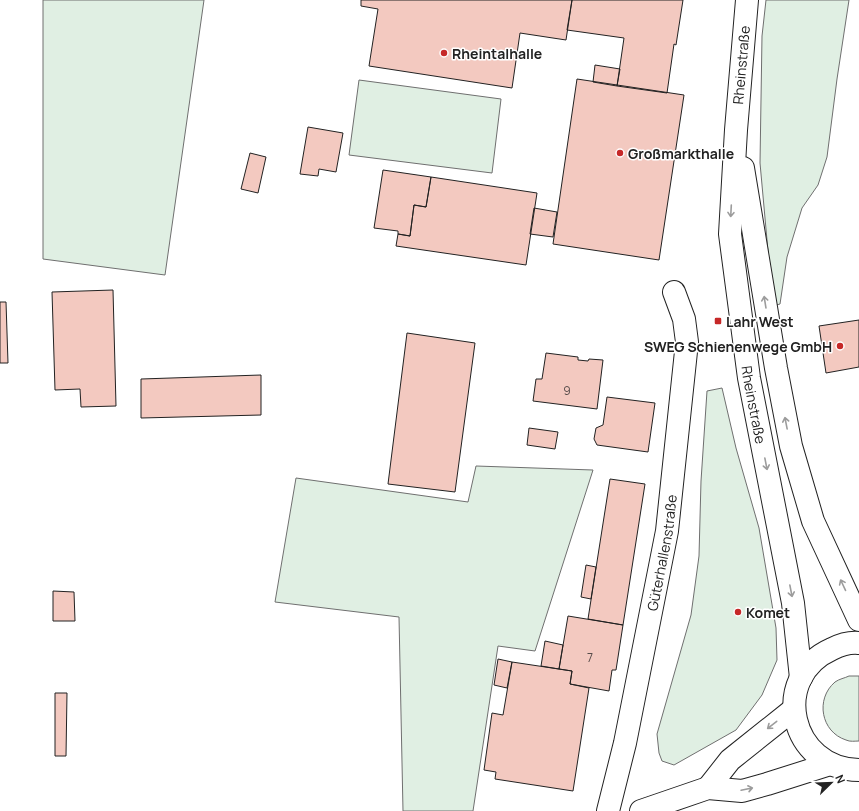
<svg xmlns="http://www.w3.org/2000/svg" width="859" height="811" viewBox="0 0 859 811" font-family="Manrope,sans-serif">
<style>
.green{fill:#e0efe3;stroke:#6f6f6f}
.building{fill:#f3c9c0;stroke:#222}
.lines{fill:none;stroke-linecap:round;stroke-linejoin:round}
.street-casing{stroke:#222;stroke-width:24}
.secondary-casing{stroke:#222;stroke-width:24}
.street{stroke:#fff;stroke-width:22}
.secondary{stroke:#fff;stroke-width:22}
.oneway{stroke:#9c9c9c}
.poi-dot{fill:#c62828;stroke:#fff;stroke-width:1.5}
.labels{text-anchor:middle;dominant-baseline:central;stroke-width:3;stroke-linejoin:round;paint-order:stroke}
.number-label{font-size:12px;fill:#564c4a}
.poi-label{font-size:14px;font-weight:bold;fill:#222;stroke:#fff;text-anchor:start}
.street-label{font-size:14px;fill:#222;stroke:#fff}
</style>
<rect width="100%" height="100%" fill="#fff"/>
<path class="green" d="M 43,0 L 204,0 L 165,275 L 43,259 Z
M 766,0 L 849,0 L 837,79 L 827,157 L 818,185 L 802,208 L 787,257 L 780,304 L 773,306 L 760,163 L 762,36 Z
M 359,80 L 501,99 L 492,173 L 349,155 Z
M 722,388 L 736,448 L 759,528 L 776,628 L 777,660 L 762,695 L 736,730 L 674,765 L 662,761 L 659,753 L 657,734 L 691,615 L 699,556 L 701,481 L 707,391 Z
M 476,466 L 593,470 L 535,651 L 498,646 L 473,811 L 403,811 L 399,617 L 275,602 L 296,478 L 468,502 Z
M 849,676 L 859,676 L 859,741 C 855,741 850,742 846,740 C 821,732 815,699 835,682 C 839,679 845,678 849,676 Z"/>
<path class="building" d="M 361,0 L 572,0 L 566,40 L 520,33 L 512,88 L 369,66 L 378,9 L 361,6 Z
M 572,0 L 683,0 L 676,45 L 674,44 L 667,93 L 617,86 L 624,38 L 567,30 Z
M 595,65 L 620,69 L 617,86 L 593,82 Z
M 577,79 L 684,95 L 659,260 L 553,244 Z
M 308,127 L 343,133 L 336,172 L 319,169 L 318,176 L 300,174 Z
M 250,153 L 266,157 L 258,193 L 241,189 Z
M 383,170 L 431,177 L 426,207 L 414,205 L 410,236 L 398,234 L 398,231 L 374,228 Z
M 431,177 L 537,193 L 526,265 L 396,246 L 398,234 L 410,236 L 414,205 L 426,207 Z
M 534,208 L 557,212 L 553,237 L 530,234 Z
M 113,290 L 116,406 L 81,407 L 80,389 L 55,390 L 52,292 Z
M 0,302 L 6,302 L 8,363 L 0,363 Z
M 859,320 L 859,367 L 826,373 L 819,326 Z
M 407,333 L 475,343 L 455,492 L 388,484 Z
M 546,353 L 578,357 L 578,360 L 588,361 L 589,359 L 603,360 L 597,409 L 533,401 L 536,379 L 542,379 Z
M 261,375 L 261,415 L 141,418 L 141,379 Z
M 607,397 L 655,403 L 648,452 L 597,445 L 594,439 L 596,428 L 603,425 Z
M 529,428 L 558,432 L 555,449 L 527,445 Z
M 610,479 L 645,484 L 623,625 L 588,619 Z
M 586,565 L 596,567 L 591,599 L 581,597 Z
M 53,591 L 74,592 L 75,621 L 53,621 Z
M 568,616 L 623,625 L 616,670 L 612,670 L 609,691 L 570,684 L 572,671 L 559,669 Z
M 545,641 L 563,645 L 559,669 L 541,666 Z
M 498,659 L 512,662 L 507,688 L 494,685 Z
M 512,662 L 572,671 L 570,684 L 589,688 L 573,791 L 495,779 L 496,772 L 484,770 L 492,713 L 503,715 Z
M 55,693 L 67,693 L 66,756 L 55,756 Z"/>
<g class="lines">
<g class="street-casing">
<g id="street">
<path id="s1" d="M 608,811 L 625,743 L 667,531 L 687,342 L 684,319 L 674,292"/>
</g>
</g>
<g class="secondary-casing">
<g id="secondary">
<path id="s2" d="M 747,0 L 736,130 L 730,234 L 749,378 L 793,603 L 801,678"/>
<path d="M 743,168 L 776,368 L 791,446 L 813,521 L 859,620"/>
<path d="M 859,643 C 850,642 840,645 832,649 C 769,677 790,769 859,770"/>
<path d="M 708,788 L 730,760 L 794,709"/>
<path d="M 641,811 L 708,788 L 742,791 L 767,784 L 830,764"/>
</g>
</g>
<use href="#street" class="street"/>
<use href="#secondary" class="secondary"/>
</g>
<defs><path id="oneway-shaft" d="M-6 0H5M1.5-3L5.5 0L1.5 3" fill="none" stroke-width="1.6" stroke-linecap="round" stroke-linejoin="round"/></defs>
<g class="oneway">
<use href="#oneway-shaft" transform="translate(731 211) rotate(93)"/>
<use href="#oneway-shaft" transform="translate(765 302) rotate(-99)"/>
<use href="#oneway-shaft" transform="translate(786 423) rotate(-101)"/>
<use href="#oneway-shaft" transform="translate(766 464) rotate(79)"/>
<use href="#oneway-shaft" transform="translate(843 585) rotate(-115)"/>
<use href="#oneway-shaft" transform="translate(791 591) rotate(79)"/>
<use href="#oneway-shaft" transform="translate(772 725) rotate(142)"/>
<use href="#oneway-shaft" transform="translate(747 789) rotate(-12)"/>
</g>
<g class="poi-dot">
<circle cx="444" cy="53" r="4"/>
<circle cx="620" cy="153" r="4"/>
<rect x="714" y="317" width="8" height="8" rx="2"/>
<circle cx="840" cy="346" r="4"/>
<circle cx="738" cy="612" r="4"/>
</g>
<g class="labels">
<g class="number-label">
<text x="567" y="390">9</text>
<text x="590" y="657">7</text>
</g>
<g class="poi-label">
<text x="452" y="53">Rheintalhalle</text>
<text x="628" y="153">Großmarkthalle</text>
<text x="726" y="321">Lahr West</text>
<text x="832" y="346" text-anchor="end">SWEG Schienenwege GmbH</text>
<text x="746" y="612">Komet</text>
</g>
<g class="street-label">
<text transform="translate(741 65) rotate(-85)">Rheinstraße</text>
<text stroke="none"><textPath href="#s2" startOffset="407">Rheinstraße</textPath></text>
<text stroke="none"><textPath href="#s1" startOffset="264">Güterhallenstraße</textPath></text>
</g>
</g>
<g transform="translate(831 783) rotate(67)" stroke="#ffffff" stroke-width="3" paint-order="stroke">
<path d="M0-3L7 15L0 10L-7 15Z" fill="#222222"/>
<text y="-6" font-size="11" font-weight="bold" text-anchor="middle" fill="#222222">N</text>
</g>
</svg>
